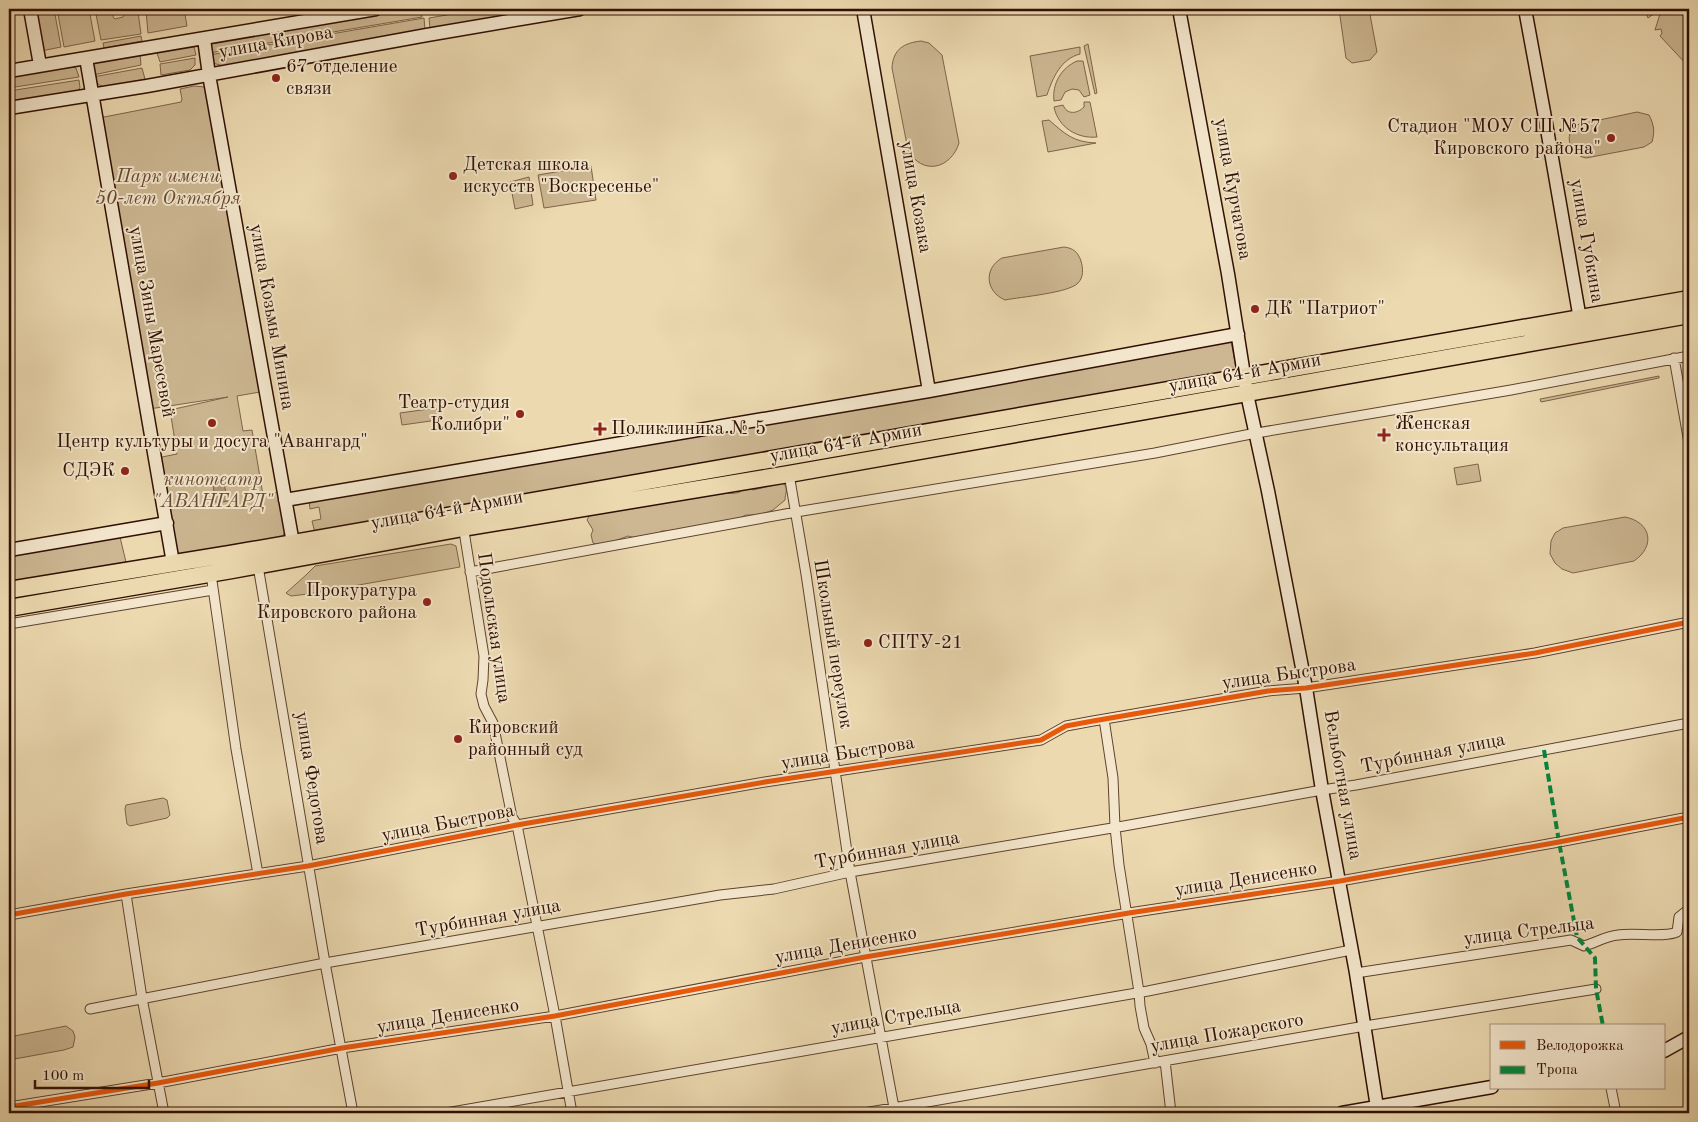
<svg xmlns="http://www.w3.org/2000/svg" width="1698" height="1122" viewBox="0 0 1698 1122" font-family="'Old Standard TT',serif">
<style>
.green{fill:#ccb792;stroke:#7e634a}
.water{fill:#ac9475;stroke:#7a5f47}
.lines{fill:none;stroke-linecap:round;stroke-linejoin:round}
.street-casing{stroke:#5f422e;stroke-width:11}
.secondary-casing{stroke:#300f02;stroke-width:15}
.highway-casing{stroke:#300f02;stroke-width:19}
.street{stroke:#f3e6cc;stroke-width:9}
.secondary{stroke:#f3e6cc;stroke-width:12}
.highway{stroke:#ecd9b0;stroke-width:16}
.quiet{stroke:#00873e;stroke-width:4;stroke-dasharray:8 4;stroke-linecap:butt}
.cycleway-casing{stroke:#f3e6cc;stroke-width:8}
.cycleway{stroke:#e8590c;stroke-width:5}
.poi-dot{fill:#8f2418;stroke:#f3e6cc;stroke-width:2}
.labels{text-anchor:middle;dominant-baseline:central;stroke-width:4;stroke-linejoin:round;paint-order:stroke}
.street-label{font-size:19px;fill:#300f02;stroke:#f3e6cc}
.poi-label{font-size:19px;fill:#300f02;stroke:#f3e6cc;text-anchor:start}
.park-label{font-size:19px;font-style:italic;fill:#674a34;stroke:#f3e6cc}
</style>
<rect width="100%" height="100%" fill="#ecd9b0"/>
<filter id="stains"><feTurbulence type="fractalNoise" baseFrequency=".004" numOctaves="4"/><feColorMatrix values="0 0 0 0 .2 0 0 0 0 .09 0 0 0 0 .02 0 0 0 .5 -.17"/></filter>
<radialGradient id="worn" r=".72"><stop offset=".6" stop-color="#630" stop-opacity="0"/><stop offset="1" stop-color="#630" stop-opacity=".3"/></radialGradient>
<path class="green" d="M 34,9 L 54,9 L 61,47 L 41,51 Z
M 57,9 L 89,9 L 95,41 L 64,47 Z
M 95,9 L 113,9 L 113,17 L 115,19 L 123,17 L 125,14 L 138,12 L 141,34 L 101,40 Z
M 158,9 L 160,12 L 164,12 L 168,9 L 184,9 L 187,26 L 148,33 L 146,11 Z
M 397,9 L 421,9 L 422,17 L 209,53 C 208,47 210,43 215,40 Z
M 482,9 L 548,9 L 430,28 L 429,18 Z
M 1339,9 L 1369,9 L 1377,52 L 1370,60 L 1352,63 L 1346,58 Z
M 1646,9 L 1689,9 L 1689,67 L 1660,36 L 1662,33 L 1661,29 L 1655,30 L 1660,14 L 1655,13 L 1648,18 L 1645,11 Z
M 424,18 L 425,30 L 223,66 L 213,63 L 209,55 Z
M 141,36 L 142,41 L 104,48 L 103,43 Z
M 921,41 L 929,43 L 942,55 L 959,143 C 951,169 922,176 908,150 L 892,68 C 893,49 904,43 921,41 Z
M 1088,44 L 1097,93 L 1095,94 L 1084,46 Z
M 189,45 L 194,47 L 196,55 L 160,62 L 156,50 Z
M 1080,47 L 1080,54 C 1061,59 1053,77 1047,95 L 1037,97 L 1030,56 Z
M 140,54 L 141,65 L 93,75 L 93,65 L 96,62 Z
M 195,58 L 195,65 L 190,70 L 161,75 L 160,64 Z
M 1077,61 L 1083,61 L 1090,95 L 1084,97 L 1079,90 L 1072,89 L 1065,92 L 1061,100 L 1054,101 C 1052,84 1061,68 1077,61 Z
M 71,66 L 76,68 L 79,77 L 9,88 L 9,76 Z
M 142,68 L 145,79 L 104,88 L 94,81 L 93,77 Z
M 79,80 L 80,88 L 75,93 L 9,105 L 9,91 Z
M 194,86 L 205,87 L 260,392 L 237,396 L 243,431 L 252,430 L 263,495 L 279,492 L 286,530 L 282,537 L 181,555 L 177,553 L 157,458 L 177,454 L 170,410 L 228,397 L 149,409 L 99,118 L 181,102 L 182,99 L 180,89 Z
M 1084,102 L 1090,102 L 1097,137 C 1077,139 1058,127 1054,107 L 1063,105 C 1067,115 1077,114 1084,107 Z
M 1637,112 L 1649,115 C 1654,125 1655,131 1652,142 L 1644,147 L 1586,158 C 1570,155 1563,135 1576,125 Z
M 1049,120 C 1065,134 1073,142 1096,143 L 1048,152 L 1042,121 Z
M 591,166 L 596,200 L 544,208 L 538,175 Z
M 529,177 L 533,205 L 515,209 L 510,182 Z
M 1064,247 C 1073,248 1078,252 1081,261 C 1083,268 1084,277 1078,283 C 1069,293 1020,297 1005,300 C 986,292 983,269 1002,258 Z
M 1231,341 L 1237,373 L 315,533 L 312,521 L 321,519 L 319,507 L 310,509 L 309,501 Z
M 1659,376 L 1659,378 L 1541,402 L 1540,399 Z
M 1234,385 L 1236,387 L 1236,389 L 639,494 L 638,489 Z
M 436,408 L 438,420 L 402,425 L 400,413 Z
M 1478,464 L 1481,481 L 1457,485 L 1454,468 Z
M 783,483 C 789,489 785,493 785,500 L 773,510 L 759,515 L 746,515 L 735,520 L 686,528 L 681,531 L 662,531 L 653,536 L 636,538 L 628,536 L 612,542 L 598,545 L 593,543 L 591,535 L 593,530 L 587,520 L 590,514 L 723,492 C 729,494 734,494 740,492 L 742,489 L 747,487 L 753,490 Z
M 1625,517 C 1651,522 1656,546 1634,561 L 1573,573 L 1562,569 L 1555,563 L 1550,554 L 1551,541 L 1555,533 L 1563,528 Z
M 120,537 L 126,562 L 82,571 L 9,583 L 9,555 Z
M 451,544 L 456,546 L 460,567 L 308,594 L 291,596 L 286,593 L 306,575 L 315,566 Z
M 163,798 L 167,800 L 170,815 L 167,818 L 130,826 L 127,824 L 125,809 L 126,805 Z
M 66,1026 L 73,1031 L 75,1037 L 73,1047 L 64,1050 L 9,1060 L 9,1037 Z"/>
<path class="water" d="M 224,484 L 228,501 L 216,503 L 213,486 Z"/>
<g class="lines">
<g class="street-casing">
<path id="street" d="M 1674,358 L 1689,443
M 789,474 L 806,574 L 850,872 L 895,1113
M 463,525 L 484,656 L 483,680 L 481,694 L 484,706 L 493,723 L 512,817 L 517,825 L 555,1016 L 572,1113
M 258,566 L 325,963 L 353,1113
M 470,572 L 796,512 L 1155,453 L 1251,434 L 1511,390 L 1689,356
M 211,574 L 236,749 L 258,874
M 9,624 L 213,590
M 1104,719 L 1113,778 L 1115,827 L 1119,865 L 1139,992 L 1140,1006 L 1144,1028 L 1151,1044 L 1155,1063
M 126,894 L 142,998 L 164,1113
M 9,915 L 126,894 L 308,866 L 517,825 L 765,782 L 1041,740 L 1066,726 L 1093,721 L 1268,691 L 1306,688 L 1535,653 L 1689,622
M 1356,973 L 1571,940 L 1584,946 C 1595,943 1606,936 1618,935 C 1634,932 1664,938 1677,932 L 1679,917 L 1689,909
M 90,1009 L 325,963 L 720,895 L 774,889 L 850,872 L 1124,826 L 1322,790 L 1356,785 L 1689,723
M 1165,1061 L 1171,1113
M 1611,1088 L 1616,1113
M 9,1107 L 158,1083 L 342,1048 L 555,1016 L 865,957 L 1129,913 L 1340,881 L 1559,842 L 1689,817
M 446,1113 L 1148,991 L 1351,950
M 864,1113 L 1365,1026 L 1596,989"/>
</g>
<g class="secondary-casing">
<path id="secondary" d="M 30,9 L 40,65
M 863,9 L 929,391
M 1179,9 L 1228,274 L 1247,394 L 1268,491 L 1306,688 L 1322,790 L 1356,973 L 1377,1107
M 1525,9 L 1544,112 L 1581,325
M 204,39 L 209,75 L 293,543
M 86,58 L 173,563
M 9,71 L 376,9
M 9,108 L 147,86 L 427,35 L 580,9
M 285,500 L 929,391 L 1238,334
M 9,550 L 167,523
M 1664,1051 L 1689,1037
M 1342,1113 L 1492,1087"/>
</g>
<g class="highway-casing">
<path id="highway" d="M 9,590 L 230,554 L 1689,299
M 9,608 L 232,570 L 463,528 L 789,474 L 1689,315"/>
</g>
<use href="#street" class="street"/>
<use href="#secondary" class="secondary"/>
<use href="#highway" class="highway"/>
<path class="quiet" d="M 1544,750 L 1559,842 L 1577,937 L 1595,958 L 1596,989 L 1603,1026"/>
<g class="cycleway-casing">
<path id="cycleway" d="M 9,915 L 126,894 L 308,866 L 517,825 L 765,782 L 1041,740 L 1066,726 L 1093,721 L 1268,691 L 1306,688 L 1535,653 L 1689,622
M 9,1107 L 158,1083 L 342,1048 L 555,1016 L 865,957 L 1129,913 L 1340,881 L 1559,842 L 1689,817"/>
</g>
<use href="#cycleway" class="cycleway"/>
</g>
<g class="poi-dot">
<circle cx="276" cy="78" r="5"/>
<circle cx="1611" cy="138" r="5"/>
<circle cx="453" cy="176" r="5"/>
<circle cx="1255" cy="309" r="5"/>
<circle cx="520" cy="414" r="5"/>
<circle cx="212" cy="423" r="5"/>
<path d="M597.5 421.5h5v5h5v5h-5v5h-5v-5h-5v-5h5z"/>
<path d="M1381.5 427.5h5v5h5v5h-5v5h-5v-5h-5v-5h5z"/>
<circle cx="125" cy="471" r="5"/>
<circle cx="427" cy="602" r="5"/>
<circle cx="868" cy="643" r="5"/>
<circle cx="458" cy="739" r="5"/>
</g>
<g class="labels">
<g class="street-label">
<text transform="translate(276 43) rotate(-10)">улица Кирова</text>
<text transform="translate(1232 189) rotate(80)">улица Курчатова</text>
<text transform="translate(915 197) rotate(80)">улица Козака</text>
<text transform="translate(1586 241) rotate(80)">улица Губкина</text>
<text transform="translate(271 317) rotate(80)">улица Козьмы Минина</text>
<text transform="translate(151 322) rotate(80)">улица Зины Маресевой</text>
<text transform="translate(1245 374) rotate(-10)">улица 64-й Армии</text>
<text transform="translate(846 444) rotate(-10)">улица 64-й Армии</text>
<text transform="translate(447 511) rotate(-10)">улица 64-й Армии</text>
<text transform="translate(493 628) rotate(82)">Подольская улица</text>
<text transform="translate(832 644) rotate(81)">Школьный переулок</text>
<text transform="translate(1289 675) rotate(-8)">улица Быстрова</text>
<text transform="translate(848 754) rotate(-9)">улица Быстрова</text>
<text transform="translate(1433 754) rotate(-11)">Турбинная улица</text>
<text transform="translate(311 778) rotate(81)">улица Федотова</text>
<text transform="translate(1342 785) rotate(80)">Вельботная улица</text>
<text transform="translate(448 824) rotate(-11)">улица Быстрова</text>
<text transform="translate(887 851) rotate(-10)">Турбинная улица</text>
<text transform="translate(1246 880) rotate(-9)">улица Денисенко</text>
<text transform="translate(488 919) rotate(-10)">Турбинная улица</text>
<text transform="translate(1529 932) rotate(-7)">улица Стрельца</text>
<text transform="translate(846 946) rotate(-10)">улица Денисенко</text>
<text transform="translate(448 1017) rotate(-9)">улица Денисенко</text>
<text transform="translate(896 1018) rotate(-10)">улица Стрельца</text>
<text transform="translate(1227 1034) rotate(-10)">улица Пожарского</text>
</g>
<g class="poi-label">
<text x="286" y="67">67 отделение<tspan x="286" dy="22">связи</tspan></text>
<text x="1601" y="127" text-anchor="end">Стадион "МОУ СШ №57<tspan x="1601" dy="22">Кировского района"</tspan></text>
<text x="463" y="165">Детская школа<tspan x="463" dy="22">искусств "Воскресенье"</tspan></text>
<text x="1265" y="309">ДК "Патриот"</text>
<text x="510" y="403" text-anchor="end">Театр-студия<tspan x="510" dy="22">Колибри"</tspan></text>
<text x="1395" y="424">Женская<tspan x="1395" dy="22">консультация</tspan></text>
<text x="611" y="429">Поликлиника № 5</text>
<text x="212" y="442" text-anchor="middle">Центр культуры и досуга "Авангард"</text>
<text x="115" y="471" text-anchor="end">СДЭК</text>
<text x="417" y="591" text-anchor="end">Прокуратура<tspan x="417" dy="22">Кировского района</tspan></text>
<text x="878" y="643">СПТУ-21</text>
<text x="468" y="728">Кировский<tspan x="468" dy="22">районный суд</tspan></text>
</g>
<g class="park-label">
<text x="168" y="177">Парк имени<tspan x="168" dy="22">50-лет Октября</tspan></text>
<text x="213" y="480">кинотеатр<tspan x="213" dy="22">"АВАНГАРД"</tspan></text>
</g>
</g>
<rect width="1698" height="1122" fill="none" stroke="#ecd9b0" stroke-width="30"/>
<rect x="10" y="10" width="1678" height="1102" fill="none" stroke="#300f02" stroke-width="2.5"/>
<rect x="15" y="15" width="1668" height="1092" fill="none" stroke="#300f02"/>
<rect x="1490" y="1024" width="175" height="65" fill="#f3e6cc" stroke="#a5907b"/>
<rect x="1500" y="1041" width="25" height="8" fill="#e8590c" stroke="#a5907b"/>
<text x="1536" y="1050" font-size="15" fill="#300f02">Велодорожка</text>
<rect x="1500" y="1066" width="25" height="8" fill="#00873e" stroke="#a5907b"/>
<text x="1536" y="1074" font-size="15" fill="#300f02">Тропа</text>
<path d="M35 1080v8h114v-8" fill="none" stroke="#300f02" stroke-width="2.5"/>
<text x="42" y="1080" font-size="15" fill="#300f02" stroke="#f3e6cc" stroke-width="4" paint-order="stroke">100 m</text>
<rect width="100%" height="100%" filter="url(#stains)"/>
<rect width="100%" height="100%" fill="url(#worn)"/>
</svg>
